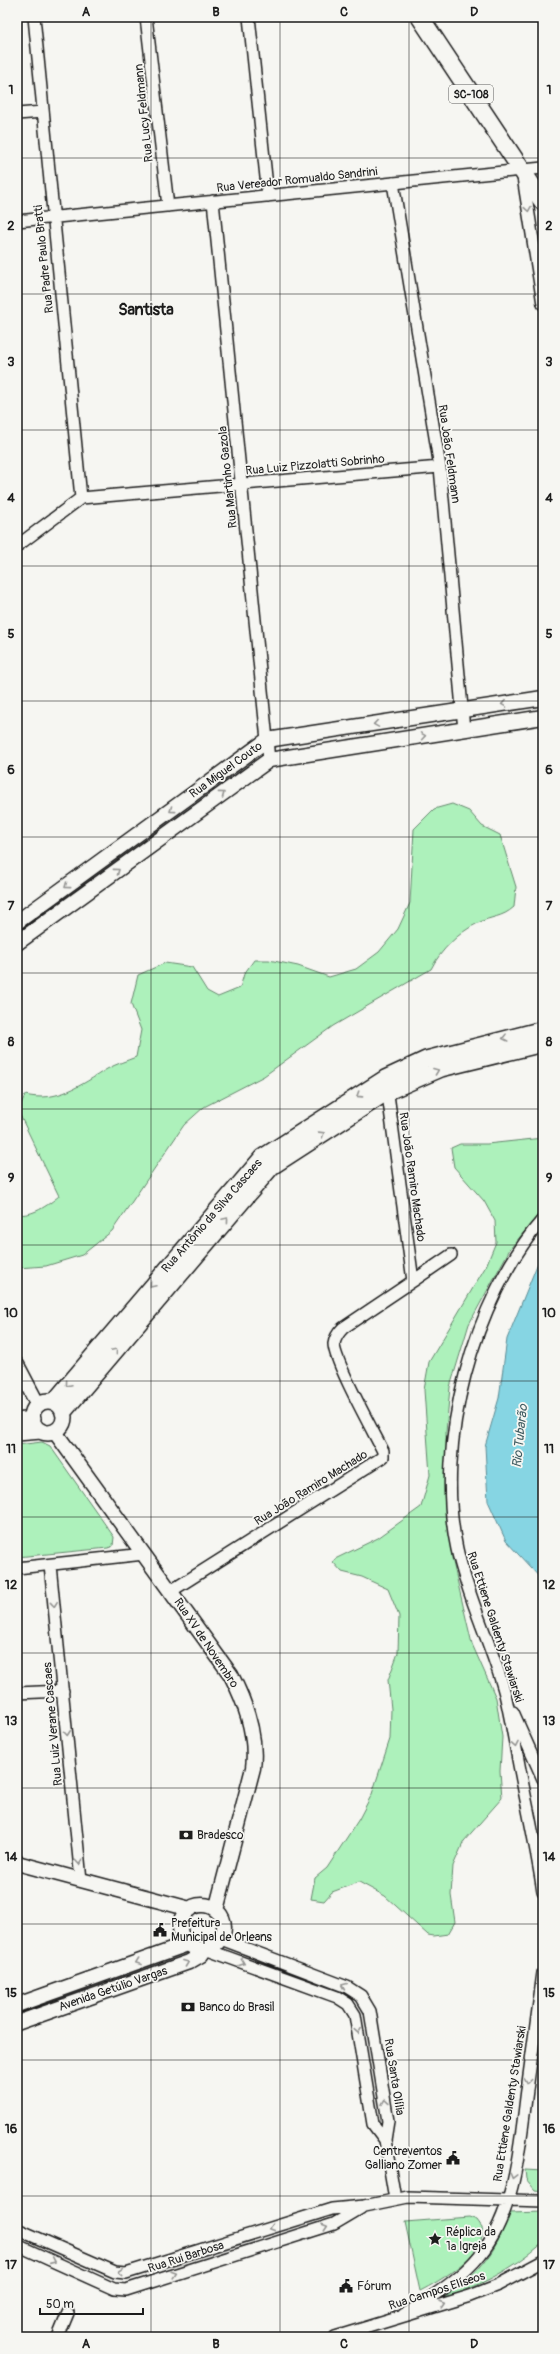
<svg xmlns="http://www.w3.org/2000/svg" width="560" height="2354" viewBox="0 0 560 2354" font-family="Pangolin,sans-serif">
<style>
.green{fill:#adf1bb;stroke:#64866c}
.water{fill:#86d5e3;stroke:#5c8b93}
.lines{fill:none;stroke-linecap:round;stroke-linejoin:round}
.minor-casing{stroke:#1c1c1c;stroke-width:14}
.tertiary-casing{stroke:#1c1c1c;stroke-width:17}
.secondary-casing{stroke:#1c1c1c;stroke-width:18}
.primary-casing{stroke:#1c1c1c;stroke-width:20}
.minor{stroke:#f6f6f2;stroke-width:11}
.tertiary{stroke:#f6f6f2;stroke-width:14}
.secondary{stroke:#f6f6f2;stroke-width:15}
.primary{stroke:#f6f6f2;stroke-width:17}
.oneway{stroke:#949492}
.grid{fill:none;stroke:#1c1c1c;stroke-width:1;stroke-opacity:0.55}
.labels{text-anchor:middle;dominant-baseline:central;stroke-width:3.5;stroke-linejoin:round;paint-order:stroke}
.shield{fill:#f6f6f2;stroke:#5d5d5c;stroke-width:1}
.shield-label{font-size:11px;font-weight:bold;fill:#1c1c1c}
.street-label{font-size:12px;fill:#1c1c1c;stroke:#f6f6f2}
.poi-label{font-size:12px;fill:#1c1c1c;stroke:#f6f6f2;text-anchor:start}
.water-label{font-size:13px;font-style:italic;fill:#415d62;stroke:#f6f6f2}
.district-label{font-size:16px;font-weight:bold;fill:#1c1c1c;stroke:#f6f6f2}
.neatline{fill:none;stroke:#1c1c1c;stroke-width:1.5}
.grid-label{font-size:13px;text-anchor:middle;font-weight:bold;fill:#1c1c1c}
</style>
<rect width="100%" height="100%" fill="#f6f6f2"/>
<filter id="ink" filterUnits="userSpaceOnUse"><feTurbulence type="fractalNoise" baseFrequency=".025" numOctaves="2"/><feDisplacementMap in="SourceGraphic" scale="8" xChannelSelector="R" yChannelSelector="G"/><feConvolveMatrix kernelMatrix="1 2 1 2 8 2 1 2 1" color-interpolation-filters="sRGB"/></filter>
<g filter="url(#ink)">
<path class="green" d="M 452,804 L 469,811 L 482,826 L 500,835 L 516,887 L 514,907 C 502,918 491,916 478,923 C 459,932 440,951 431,969 L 333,1026 L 264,1076 L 204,1107 L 184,1125 L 112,1231 L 82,1255 L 46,1266 L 17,1268 L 17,1214 C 32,1217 48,1205 59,1196 L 18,1111 L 25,1095 C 57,1103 81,1085 107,1069 C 116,1064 126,1061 136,1057 L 141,1030 L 131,1004 L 138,975 L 165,963 L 192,967 L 207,991 L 218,997 L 240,988 L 244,974 L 254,960 L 269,960 L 298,966 L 329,977 L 356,969 L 379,952 L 398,929 L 410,903 L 414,829 L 434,809 Z
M 543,1138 L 543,1209 L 510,1249 L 469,1324 L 450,1387 L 446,1432 L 448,1513 L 452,1558 L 472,1644 L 496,1698 L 502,1737 L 500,1771 L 502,1798 L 464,1841 L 453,1866 L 451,1895 L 455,1922 L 448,1934 L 434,1936 L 428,1935 L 385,1896 L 359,1882 L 332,1892 L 324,1901 L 311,1899 L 315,1878 L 327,1868 L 359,1819 L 372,1794 L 390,1739 L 391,1709 L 388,1680 L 398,1653 L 399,1616 L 388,1589 L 362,1577 L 342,1572 L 333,1562 L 335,1559 L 378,1538 L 421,1507 L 430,1475 L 424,1390 L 429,1362 L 486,1266 L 496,1242 L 495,1221 L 484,1201 L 454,1167 L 451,1148 L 460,1144 L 487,1144 Z
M 42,1442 L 50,1446 L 114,1537 L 113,1546 L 108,1548 L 17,1557 L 17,1445 Z
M 525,2170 L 543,2171 L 543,2191 L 535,2190 L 526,2179 Z
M 543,2212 L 543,2243 C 512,2270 476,2288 437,2301 C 463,2286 484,2268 498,2241 C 502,2232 504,2220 510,2213 Z
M 469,2217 L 477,2220 L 482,2227 C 488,2253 440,2281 420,2291 L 405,2222 Z"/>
<path class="water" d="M 543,1257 L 543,1581 L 506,1541 L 488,1501 L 485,1446 L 499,1398 L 507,1339 L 537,1265 Z"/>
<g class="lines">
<g class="minor-casing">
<path id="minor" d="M 34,17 L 81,498
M 146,17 L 168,206
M 249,17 L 268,196
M 17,114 L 43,112
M 523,177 L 543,304
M 393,183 L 440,467 L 464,730
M 213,201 L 269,760
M 17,221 L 543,168
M 17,546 L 81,498 L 440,467
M 543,1219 C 473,1299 434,1444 457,1549 C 468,1599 492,1645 505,1694 C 511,1719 515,1745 520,1770 C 528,1811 537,1851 543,1892
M 413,1281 L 451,1255
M 50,1565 L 81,1880
M 17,1568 L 144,1554
M 171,1591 L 383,1457 L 383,1451 C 373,1431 334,1361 334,1344 C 335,1337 338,1333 343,1328 L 413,1281 L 387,1087
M 17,1693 L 63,1691
M 513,1712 L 543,1779
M 221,1939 L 347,1987 L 361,1996 L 370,2011 L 388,2121 L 385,2140 L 395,2199
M 205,1949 L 337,1997 L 348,2004 L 355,2015 L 373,2124 L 385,2140
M 17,2229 L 115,2272 L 126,2273 L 332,2209 L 364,2206 L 408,2197 L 543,2201
M 17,2245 L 114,2289 L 126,2290 L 334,2224 L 361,2208
M 404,2315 C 431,2297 460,2280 480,2255 C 516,2211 520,2144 527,2090 C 532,2051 538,2012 543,1973
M 58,2337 L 68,2313
M 335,2337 L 470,2296 L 498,2285 L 543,2261"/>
</g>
<g class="tertiary-casing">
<path id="tertiary" d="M 17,922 L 267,740 L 543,698
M 17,943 L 269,760 L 543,717
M 17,1365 L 38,1405
M 55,1432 L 231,1675 C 245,1702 257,1737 253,1768 L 216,1910
M 17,1863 L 190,1909
M180 1927a22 22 0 1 1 44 0a22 22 0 1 1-44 0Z
M 17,2005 L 188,1944
M 17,2023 L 189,1962 L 201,1955 L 205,1949"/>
</g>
<g class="secondary-casing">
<path id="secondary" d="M32 1417a16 16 0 1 1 32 0a16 16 0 1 1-32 0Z
M 53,1402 L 262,1157 L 385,1078 L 426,1059 L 543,1029
M 63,1413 L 272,1167 L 388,1092 L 441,1069 L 543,1044
M 17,1421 L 33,1419
M 17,1433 L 41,1431"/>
</g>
<g class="primary-casing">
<path id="primary" d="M 420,17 L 543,202"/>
</g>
<use href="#minor" class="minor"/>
<use href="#tertiary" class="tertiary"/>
<use href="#secondary" class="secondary"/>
<use href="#primary" class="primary"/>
</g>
<defs><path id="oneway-chevron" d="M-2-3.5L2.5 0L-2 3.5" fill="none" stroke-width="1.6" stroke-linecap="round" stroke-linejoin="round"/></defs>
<g class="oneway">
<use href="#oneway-chevron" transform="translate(528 209) rotate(81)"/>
<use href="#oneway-chevron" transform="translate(504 704) rotate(171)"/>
<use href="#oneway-chevron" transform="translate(376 724) rotate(171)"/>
<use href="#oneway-chevron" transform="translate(423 736) rotate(-9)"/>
<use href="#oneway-chevron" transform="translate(222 794) rotate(-36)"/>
<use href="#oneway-chevron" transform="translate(172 810) rotate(144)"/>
<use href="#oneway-chevron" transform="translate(117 871) rotate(-36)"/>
<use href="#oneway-chevron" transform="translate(67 886) rotate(144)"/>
<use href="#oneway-chevron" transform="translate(505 1038) rotate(166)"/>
<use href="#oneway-chevron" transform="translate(436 1071) rotate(-21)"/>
<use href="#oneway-chevron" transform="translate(359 1095) rotate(147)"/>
<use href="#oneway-chevron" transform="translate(322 1134) rotate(-32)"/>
<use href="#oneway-chevron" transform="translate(226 1220) rotate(-50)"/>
<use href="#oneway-chevron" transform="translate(152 1285) rotate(130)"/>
<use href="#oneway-chevron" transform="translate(115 1351) rotate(-50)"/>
<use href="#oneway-chevron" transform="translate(68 1384) rotate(130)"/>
<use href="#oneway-chevron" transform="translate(54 1604) rotate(84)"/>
<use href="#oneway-chevron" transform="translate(67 1733) rotate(85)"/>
<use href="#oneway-chevron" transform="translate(515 1745) rotate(79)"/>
<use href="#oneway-chevron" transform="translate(79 1862) rotate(85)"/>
<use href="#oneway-chevron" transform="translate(138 1962) rotate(160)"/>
<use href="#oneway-chevron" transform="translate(186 1963) rotate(-21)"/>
<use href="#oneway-chevron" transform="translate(242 1963) rotate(20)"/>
<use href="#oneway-chevron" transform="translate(344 1986) rotate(-157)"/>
<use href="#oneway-chevron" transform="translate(358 2031) rotate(80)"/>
<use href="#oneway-chevron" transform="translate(528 2081) rotate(98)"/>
<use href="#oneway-chevron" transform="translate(385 2102) rotate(-99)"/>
<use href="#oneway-chevron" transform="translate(513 2176) rotate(104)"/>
<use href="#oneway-chevron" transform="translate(325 2227) rotate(-18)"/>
<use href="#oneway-chevron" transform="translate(272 2228) rotate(163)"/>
<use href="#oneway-chevron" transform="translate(53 2261) rotate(24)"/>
<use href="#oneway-chevron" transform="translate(121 2272) rotate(-175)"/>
<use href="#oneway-chevron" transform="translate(174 2274) rotate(-17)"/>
<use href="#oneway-chevron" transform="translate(442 2304) rotate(-16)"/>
</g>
</g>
<path class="grid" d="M 151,17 L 151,2337M 280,17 L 280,2337M 409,17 L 409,2337M 17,158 L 543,158M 17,294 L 543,294M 17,430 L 543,430M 17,566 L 543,566M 17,701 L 543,701M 17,837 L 543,837M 17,973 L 543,973M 17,1109 L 543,1109M 17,1245 L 543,1245M 17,1381 L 543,1381M 17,1517 L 543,1517M 17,1653 L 543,1653M 17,1788 L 543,1788M 17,1924 L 543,1924M 17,2060 L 543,2060M 17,2196 L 543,2196"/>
<defs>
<g id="bank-bare" transform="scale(1.08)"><path d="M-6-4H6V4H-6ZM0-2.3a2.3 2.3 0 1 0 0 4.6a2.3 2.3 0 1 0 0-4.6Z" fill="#1c1c1c" stroke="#f6f6f2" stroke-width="2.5" paint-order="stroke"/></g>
<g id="civic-bare" transform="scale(1.08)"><path d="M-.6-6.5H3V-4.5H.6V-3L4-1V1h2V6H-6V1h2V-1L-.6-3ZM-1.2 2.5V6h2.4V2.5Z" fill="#1c1c1c" stroke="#f6f6f2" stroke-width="2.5" paint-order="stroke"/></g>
<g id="sight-bare" transform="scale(1.08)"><path d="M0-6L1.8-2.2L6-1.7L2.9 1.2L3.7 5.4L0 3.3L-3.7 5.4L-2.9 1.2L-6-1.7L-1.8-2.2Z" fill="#1c1c1c" stroke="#f6f6f2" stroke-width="2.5" paint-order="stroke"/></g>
</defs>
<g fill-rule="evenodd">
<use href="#bank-bare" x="186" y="1835"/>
<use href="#civic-bare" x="160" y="1930"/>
<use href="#bank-bare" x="188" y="2007"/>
<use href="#civic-bare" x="453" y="2158"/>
<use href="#sight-bare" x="435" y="2239"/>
<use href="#civic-bare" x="346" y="2286"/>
</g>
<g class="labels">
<rect class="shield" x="449" y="85" width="44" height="18" rx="3"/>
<g class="shield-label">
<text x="471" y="94">SC-108</text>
</g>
<g class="street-label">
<text transform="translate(144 113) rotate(-96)">Rua Lucy Feldmann</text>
<text transform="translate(297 180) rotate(-6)">Rua Vereador Romualdo Sandrini</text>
<text transform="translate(44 259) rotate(-96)">Rua Padre Paulo Bratti</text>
<text transform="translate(449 454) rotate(82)">Rua João Feldmann</text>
<text transform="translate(315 465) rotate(-5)">Rua Luiz Pizzolatti Sobrinho</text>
<text transform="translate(228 477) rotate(-96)">Rua Martinho Gazola</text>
<text transform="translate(226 770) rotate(-36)">Rua Miguel Couto</text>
<text transform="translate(412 1177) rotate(82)">Rua João Ramiro Machado</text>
<text transform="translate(212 1216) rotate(-49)">Rua Antônio da Silva Cascaes</text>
<text transform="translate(311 1488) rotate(-32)">Rua João Ramiro Machado</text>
<text transform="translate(495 1627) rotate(72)">Rua Ettiene Galdenty Stawiarski</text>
<text transform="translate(206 1643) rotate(56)">Rua XV de Novembro</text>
<text transform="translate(53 1724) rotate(-95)">Rua Luiz Verane Cascaes</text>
<text transform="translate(113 1989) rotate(-19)">Avenida Getúlio Vargas</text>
<text transform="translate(394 2077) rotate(81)">Rua Santa Olília</text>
<text transform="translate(510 2104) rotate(-81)">Rua Ettiene Galdenty Stawiarski</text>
<text transform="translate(186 2257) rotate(-18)">Rua Rui Barbosa</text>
<text transform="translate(437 2291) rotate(-18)">Rua Campos Elíseos</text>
</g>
<g class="poi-label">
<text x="197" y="1835">Bradesco</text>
<text x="171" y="1923">Prefeitura<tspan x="171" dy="14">Municipal de Orleans</tspan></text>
<text x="199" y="2007">Banco do Brasil</text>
<text x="442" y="2151" text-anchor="end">Centreventos<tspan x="442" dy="14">Galliano Zomer</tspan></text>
<text x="446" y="2232">Réplica da<tspan x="446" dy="14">1ª Igreja</tspan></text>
<text x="357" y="2286">Fórum</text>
</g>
<g class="water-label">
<text transform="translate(520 1436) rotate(-84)">Rio Tubarão</text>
</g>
<g class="district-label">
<text x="146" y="310">Santista</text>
</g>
</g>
<rect width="560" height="2354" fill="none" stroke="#f6f6f2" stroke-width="44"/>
<path d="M40 2308v6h103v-6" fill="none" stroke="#1c1c1c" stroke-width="2"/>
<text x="46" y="2308" font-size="12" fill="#1c1c1c" stroke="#f6f6f2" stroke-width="3" paint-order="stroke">50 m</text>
<rect x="22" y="22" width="516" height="2310" class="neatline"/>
<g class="grid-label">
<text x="86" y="16">A</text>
<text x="216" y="16">B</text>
<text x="344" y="16">C</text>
<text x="474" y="16">D</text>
<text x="11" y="94">1</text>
<text x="549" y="94">1</text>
<text x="11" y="230">2</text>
<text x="549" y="230">2</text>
<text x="11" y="366">3</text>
<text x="549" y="366">3</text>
<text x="11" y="502">4</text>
<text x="549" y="502">4</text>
<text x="11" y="638">5</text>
<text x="549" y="638">5</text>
<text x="11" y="774">6</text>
<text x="549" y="774">6</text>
<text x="11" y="910">7</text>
<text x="549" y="910">7</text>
<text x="11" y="1046">8</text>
<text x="549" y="1046">8</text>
<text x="11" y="1182">9</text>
<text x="549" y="1182">9</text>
<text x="11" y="1317">10</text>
<text x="549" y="1317">10</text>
<text x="11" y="1453">11</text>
<text x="549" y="1453">11</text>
<text x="11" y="1589">12</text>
<text x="549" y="1589">12</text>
<text x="11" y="1725">13</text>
<text x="549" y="1725">13</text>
<text x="11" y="1861">14</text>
<text x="549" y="1861">14</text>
<text x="11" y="1997">15</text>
<text x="549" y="1997">15</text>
<text x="11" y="2133">16</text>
<text x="549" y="2133">16</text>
<text x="11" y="2269">17</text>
<text x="549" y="2269">17</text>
<text x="86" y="2348">A</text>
<text x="216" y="2348">B</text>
<text x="344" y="2348">C</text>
<text x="474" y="2348">D</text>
</g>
</svg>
